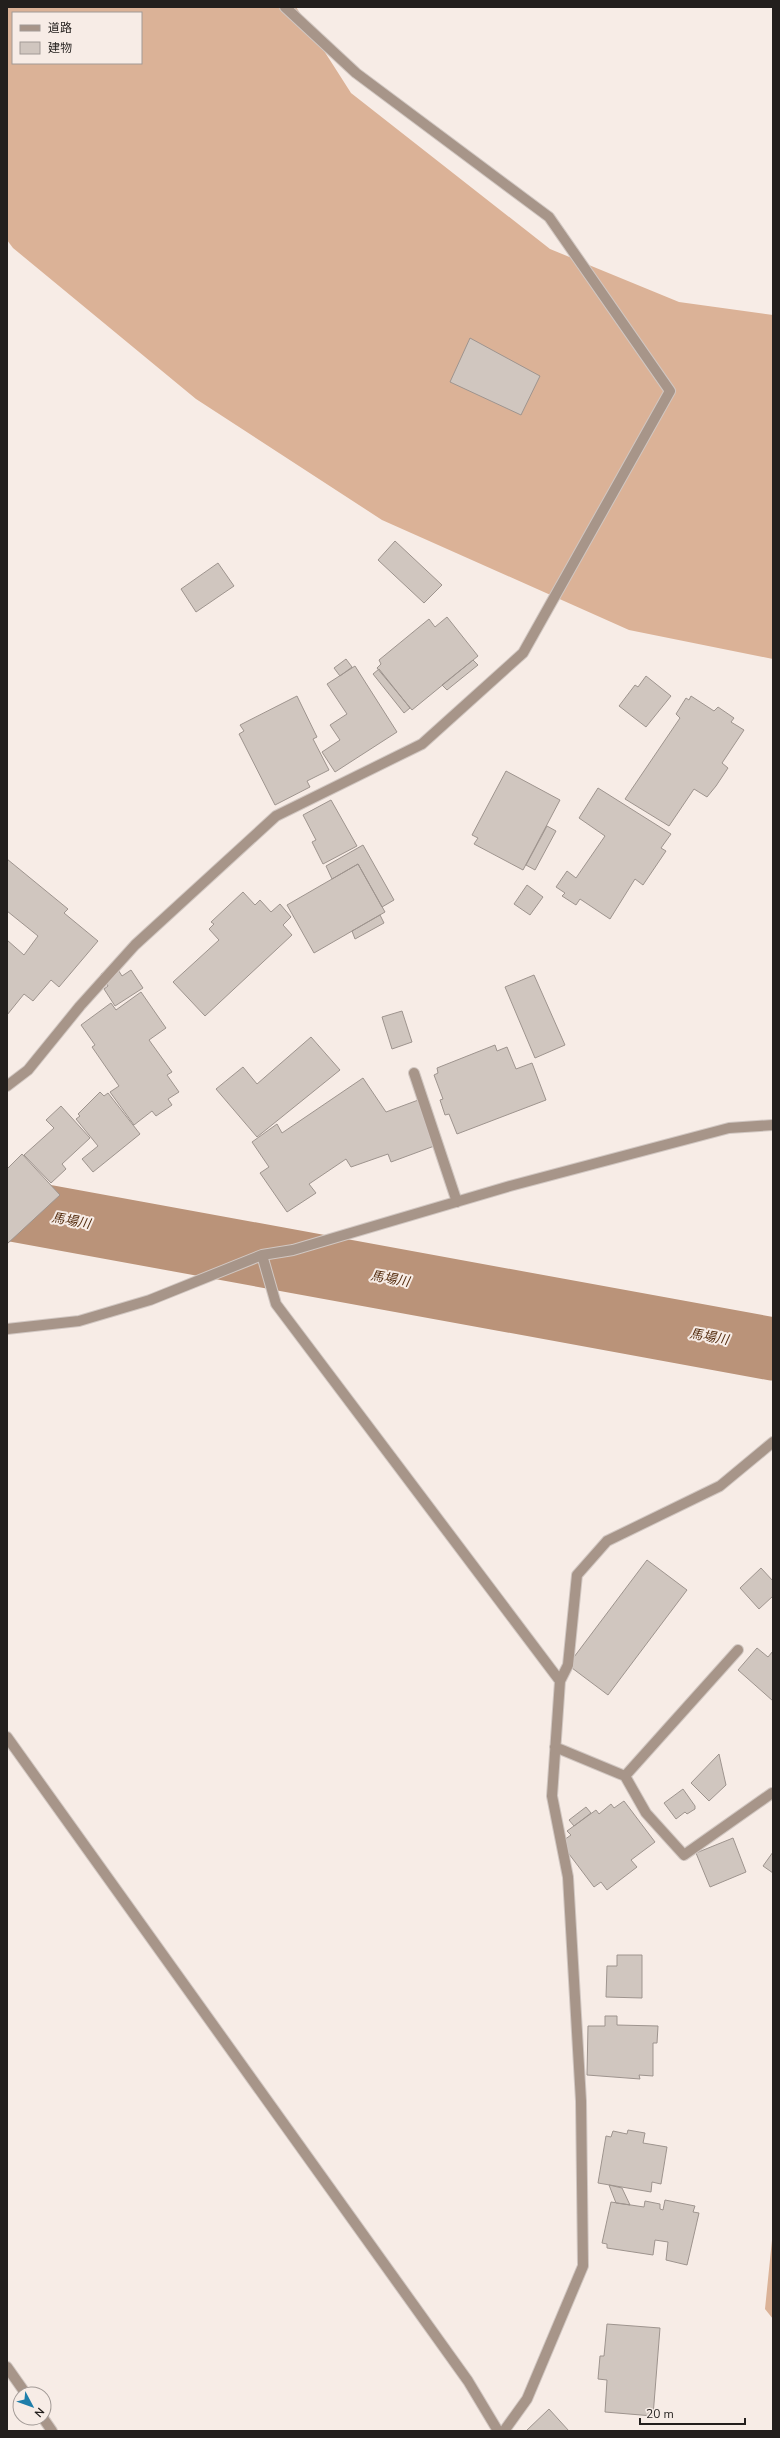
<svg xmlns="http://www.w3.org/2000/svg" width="780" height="2438" viewBox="0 0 780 2438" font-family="'Nunito Sans','Noto Sans JP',sans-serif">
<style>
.forest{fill:#dbb297;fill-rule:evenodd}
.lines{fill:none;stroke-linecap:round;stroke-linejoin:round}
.river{stroke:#ba9379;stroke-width:63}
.building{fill:#d0c6bf;stroke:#9e948e}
.street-casing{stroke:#d1c7c2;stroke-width:12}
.street{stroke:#a79589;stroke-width:10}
.labels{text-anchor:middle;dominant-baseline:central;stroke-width:4;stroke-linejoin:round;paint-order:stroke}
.water-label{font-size:13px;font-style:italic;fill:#542c0e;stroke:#f7ece6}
</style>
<rect width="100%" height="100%" fill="#f7ece6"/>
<path class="forest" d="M 7,7 L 296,7 L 351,93 L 550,249 L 679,302 L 773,315 L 773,659 L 629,630 L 382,520 L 196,399 L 13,248 L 7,240 ZM 13,13 L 141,13 L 141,63 L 13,63 Z
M 773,2230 L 773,2319 L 765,2309 Z"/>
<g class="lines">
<path class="river" d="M 7,1209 L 773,1349"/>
</g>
<path class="building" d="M 470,338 L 540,376 L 521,415 L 450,382 Z
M 395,541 L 442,585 L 424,603 L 378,560 Z
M 218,563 L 234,586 L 196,612 L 181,589 Z
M 447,617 L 478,656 L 412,710 L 377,668 L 381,664 L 379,660 L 429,619 L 435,627 Z
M 346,659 L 352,667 L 340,676 L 334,668 Z
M 473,660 L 478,665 L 447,690 L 442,685 Z
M 355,666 L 397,732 L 335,772 L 322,752 L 340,740 L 330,725 L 347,714 L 327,684 Z
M 379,669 L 410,708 L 404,713 L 373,674 Z
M 646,676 L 671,696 L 646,727 L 619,706 L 635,685 L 638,687 Z
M 297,696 L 317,737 L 313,739 L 329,770 L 307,781 L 310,787 L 275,805 L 239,734 L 244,731 L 240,725 Z
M 691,696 L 714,711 L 718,707 L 734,718 L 731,722 L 744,730 L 722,763 L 728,768 L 716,786 L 707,797 L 694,789 L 669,826 L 625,799 L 680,718 L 676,714 L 686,698 L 689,700 Z
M 506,771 L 560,800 L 523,870 L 474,844 L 478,838 L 472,835 Z
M 598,788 L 671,834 L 661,848 L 666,851 L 643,885 L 635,879 L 610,919 L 580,899 L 576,905 L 562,896 L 565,893 L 556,887 L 567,871 L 576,878 L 605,836 L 579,818 Z
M 331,800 L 357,846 L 323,864 L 312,842 L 316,840 L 303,815 Z
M 547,826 L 556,831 L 535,870 L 526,865 Z
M 363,845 L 394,900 L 382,907 L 358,864 L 332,879 L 326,866 Z
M 7,859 L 68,909 L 64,913 L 98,941 L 59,987 L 51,980 L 33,1001 L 24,994 L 7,1015 L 7,940 L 24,955 L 38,936 L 7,911 Z
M 358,864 L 385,912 L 314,953 L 287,905 Z
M 527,885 L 543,897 L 530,915 L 514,904 Z
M 243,892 L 255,905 L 260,900 L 271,912 L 280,904 L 291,917 L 283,925 L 292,935 L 205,1016 L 173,982 L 219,940 L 209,929 L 214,924 L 211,922 Z
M 380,915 L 384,923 L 355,939 L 352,931 Z
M 115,965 L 122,976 L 131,970 L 143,988 L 115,1006 L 104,989 L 108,986 L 101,974 Z
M 534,975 L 565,1045 L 535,1058 L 505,987 Z
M 141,992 L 166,1028 L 149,1040 L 172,1072 L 167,1075 L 179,1092 L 168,1099 L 172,1105 L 156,1116 L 152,1111 L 134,1125 L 110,1092 L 119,1086 L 92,1047 L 95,1045 L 81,1025 L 111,1003 L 116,1010 Z
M 402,1011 L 412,1042 L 392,1049 L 382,1017 Z
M 311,1037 L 340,1070 L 257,1137 L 216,1089 L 243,1067 L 257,1084 Z
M 495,1045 L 497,1051 L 507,1047 L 516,1069 L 532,1063 L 546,1100 L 457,1134 L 449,1114 L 445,1115 L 440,1100 L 443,1099 L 434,1075 L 438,1073 L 437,1068 Z
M 363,1078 L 386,1112 L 421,1099 L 437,1145 L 391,1162 L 388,1154 L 351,1167 L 346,1159 L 309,1184 L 316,1193 L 287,1212 L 260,1173 L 269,1167 L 252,1142 L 277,1124 L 282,1133 Z
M 100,1092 L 104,1096 L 108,1093 L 140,1134 L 93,1172 L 82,1159 L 98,1146 L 76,1119 L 80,1116 L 78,1114 Z
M 61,1106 L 90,1138 L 62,1164 L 66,1169 L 51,1183 L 24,1155 L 54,1128 L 46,1120 Z
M 22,1154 L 60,1195 L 7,1244 L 7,1169 Z
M 647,1560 L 687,1590 L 608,1695 L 568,1665 Z
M 761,1568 L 773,1581 L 773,1596 L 759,1609 L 740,1588 Z
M 757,1648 L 768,1657 L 773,1651 L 773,1701 L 738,1670 Z
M 719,1754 L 726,1785 L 709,1801 L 691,1783 Z
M 683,1789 L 695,1806 L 695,1809 L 687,1814 L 685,1812 L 676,1819 L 664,1803 Z
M 624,1801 L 655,1842 L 631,1860 L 637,1867 L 607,1890 L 601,1882 L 594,1887 L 563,1846 L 564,1840 L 571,1835 L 567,1831 L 596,1810 L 599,1814 L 611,1804 L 614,1808 Z
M 586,1807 L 591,1813 L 574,1826 L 569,1820 Z
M 733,1838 L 746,1872 L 710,1887 L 696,1853 Z
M 773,1852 L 773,1873 L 763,1866 Z
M 617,1955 L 642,1955 L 642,1998 L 606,1997 L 607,1966 L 617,1966 Z
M 605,2016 L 617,2016 L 617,2025 L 658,2026 L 657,2043 L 653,2043 L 653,2076 L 639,2075 L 640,2079 L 587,2075 L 588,2026 L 605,2026 Z
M 628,2130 L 645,2133 L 643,2143 L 667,2147 L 661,2184 L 652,2182 L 651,2192 L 598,2183 L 606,2136 L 611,2137 L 613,2131 L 627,2134 Z
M 609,2185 L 622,2188 L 630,2205 L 616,2203 Z
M 665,2200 L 695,2206 L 693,2212 L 699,2213 L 687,2265 L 666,2260 L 668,2242 L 655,2240 L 653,2255 L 607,2248 L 607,2244 L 602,2243 L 611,2202 L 644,2207 L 645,2201 L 660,2204 L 660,2209 L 663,2210 Z
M 607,2324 L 660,2328 L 653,2416 L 605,2412 L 607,2380 L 598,2379 L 600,2356 L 604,2356 Z
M 549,2409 L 569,2431 L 526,2431 Z"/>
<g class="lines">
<g class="street-casing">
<path id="street" d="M 414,1073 L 457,1202
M 7,1086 L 28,1070 L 80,1006 L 135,945 L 276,816 L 422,744 L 523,653 L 670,391 L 549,217 L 356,73 L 285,7
M 262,1255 L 276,1304 L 560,1681
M 7,1329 L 79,1321 L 150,1300 L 262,1255 L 293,1250 L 510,1186 L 729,1128 L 773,1125
M 7,1737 L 468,2381 L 498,2431
M 555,1747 L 625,1776 L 738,1650
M 625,1776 L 646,1813 L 684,1855 L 772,1793
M 7,2367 L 26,2394
M 43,2418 L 52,2431
M 504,2431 L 527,2399 L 583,2266 L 581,2101 L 568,1877 L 552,1796 L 560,1681 L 568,1665 L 577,1575 L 607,1541 L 720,1486 L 773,1442"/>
</g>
<use href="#street" class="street"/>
</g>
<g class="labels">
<g class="water-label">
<text transform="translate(71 1221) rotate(10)">馬場川</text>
<text transform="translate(390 1279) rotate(10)">馬場川</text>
<text transform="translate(709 1337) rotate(10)">馬場川</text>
</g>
</g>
<rect width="780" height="2438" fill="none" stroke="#231f1d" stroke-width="16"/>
<rect x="12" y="12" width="130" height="52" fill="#f7ece6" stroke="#a29a96"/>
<rect x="20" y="25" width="20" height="6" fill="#a79589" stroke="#a29a96"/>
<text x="48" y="32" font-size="12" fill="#231f1d">道路</text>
<rect x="20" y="42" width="20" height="12" fill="#d0c6bf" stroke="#a29a96"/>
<text x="48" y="52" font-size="12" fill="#231f1d">建物</text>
<g transform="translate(32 2406) rotate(131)"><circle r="19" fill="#f7ece6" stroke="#a29a96"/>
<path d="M0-3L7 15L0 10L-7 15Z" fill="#1e7eaa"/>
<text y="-6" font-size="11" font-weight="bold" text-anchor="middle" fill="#231f1d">N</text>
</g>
<path d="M640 2418v6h105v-6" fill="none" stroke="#231f1d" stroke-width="2"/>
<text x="646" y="2418" font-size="12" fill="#231f1d" stroke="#f7ece6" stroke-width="3" paint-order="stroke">20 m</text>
</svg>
